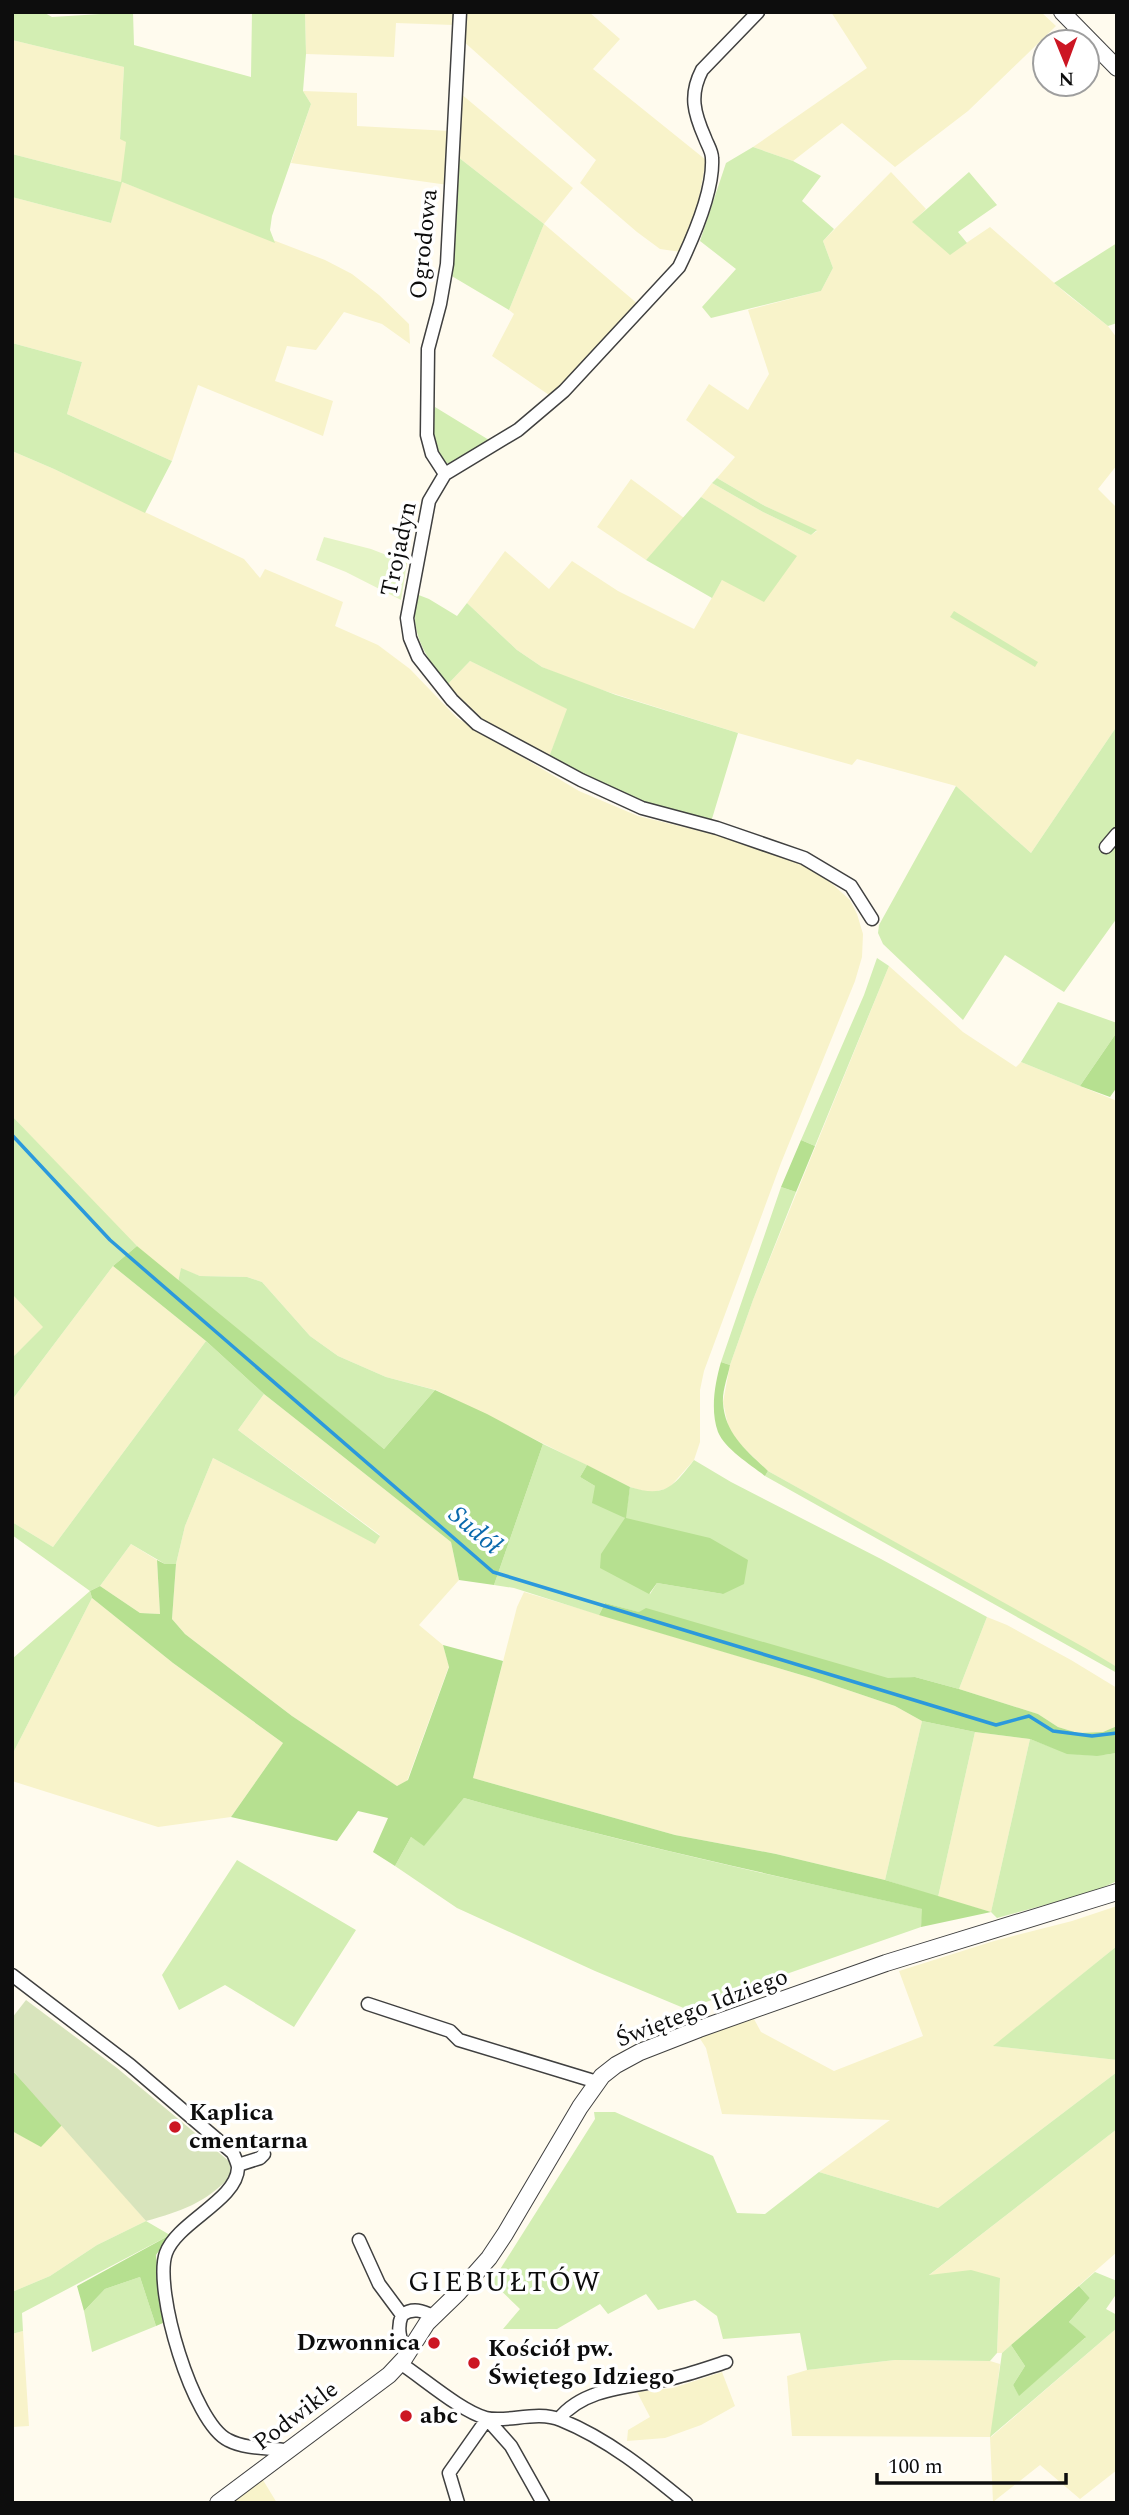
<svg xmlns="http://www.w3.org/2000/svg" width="1129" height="2515" viewBox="0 0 1129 2515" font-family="Spectral,serif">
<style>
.farmland{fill:#f8f3ca}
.green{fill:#d3eeb3;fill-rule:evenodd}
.forest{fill:#b6e090}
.cemetery{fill:#d8e4bc}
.pitch{fill:#e5f4c6}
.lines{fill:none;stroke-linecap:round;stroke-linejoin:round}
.stream{stroke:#2b99dc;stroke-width:3.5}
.minor-casing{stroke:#404040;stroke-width:15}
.tertiary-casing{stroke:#404040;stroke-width:18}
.minor{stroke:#fff;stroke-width:12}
.tertiary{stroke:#fff;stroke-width:16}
.poi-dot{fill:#cc1623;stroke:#fff;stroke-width:2.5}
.labels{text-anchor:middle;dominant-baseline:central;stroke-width:7;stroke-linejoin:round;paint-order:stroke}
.street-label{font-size:24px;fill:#0d0d0d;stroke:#fff}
.poi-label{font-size:24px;font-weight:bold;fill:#0d0d0d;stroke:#fff;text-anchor:start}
.water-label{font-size:26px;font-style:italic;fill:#0969ad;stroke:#fff}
.quarter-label{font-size:28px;letter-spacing:2px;fill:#0d0d0d;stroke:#fff}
</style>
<rect width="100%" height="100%" fill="#fffbee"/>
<path class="farmland" d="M 305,12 L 455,12 L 454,25 L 396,23 L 394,57 L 306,54 Z
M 463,12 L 589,12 L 620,39 L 593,69 L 706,160 L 698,204 L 681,252 L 660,249 L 637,232 L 580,183 L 596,160 L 462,40 Z
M 831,12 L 1041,12 L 1056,26 L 968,111 L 895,167 L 842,123 L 793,161 L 753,147 L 867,68 Z
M 12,40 L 124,67 L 120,138 L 127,142 L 122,182 L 325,260 L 352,274 L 379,295 L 409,324 L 410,344 L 382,324 L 344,312 L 316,350 L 287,346 L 275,381 L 333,401 L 323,436 L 198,385 L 172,461 L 67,414 L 82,362 L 12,343 L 12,197 L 111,223 L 121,182 L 12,154 Z
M 303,91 L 357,93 L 357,126 L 450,131 L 448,185 L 291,163 L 311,104 Z
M 460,93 L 573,188 L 544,224 L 639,305 L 552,397 L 492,356 L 514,314 L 509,310 L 544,224 L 458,157 Z
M 891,172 L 926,209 L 913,222 L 950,254 L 990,227 L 1068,295 L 1108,326 L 1117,338 L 1117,465 L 1098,489 L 1117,508 L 1117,726 L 1031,853 L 956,786 L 857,759 L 852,765 L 738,733 L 580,683 L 542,667 L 517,650 L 467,603 L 505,551 L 549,589 L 572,561 L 618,591 L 694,629 L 722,580 L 796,556 L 701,497 L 712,483 L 763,512 L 811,535 L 817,531 L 765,506 L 717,478 L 735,457 L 686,420 L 709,384 L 748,410 L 769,374 L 748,310 L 821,291 L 833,268 L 823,241 Z
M 12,451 L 54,469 L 244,559 L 260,578 L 265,569 L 343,602 L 335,626 L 378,645 L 410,669 L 457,718 L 579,791 L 638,816 L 733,839 L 797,862 L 820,873 L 850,900 L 857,914 L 863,934 L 862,957 L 855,981 L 781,1163 L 704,1371 L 700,1390 L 700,1442 L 694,1460 L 669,1488 L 650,1493 L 630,1487 L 436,1390 L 386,1377 L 338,1356 L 310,1336 L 262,1282 L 247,1277 L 200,1276 L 181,1269 L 178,1282 L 129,1239 L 12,1116 Z
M 631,479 L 684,518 L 646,560 L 597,527 Z
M 470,661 L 568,709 L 549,757 L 489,725 L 447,685 Z
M 889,966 L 963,1032 L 1016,1067 L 1021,1062 L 1117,1101 L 1117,1667 L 768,1471 L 743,1447 L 729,1430 L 723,1402 L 730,1365 L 753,1300 Z
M 113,1266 L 206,1341 L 53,1547 L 12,1522 L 12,1400 Z
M 12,1294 L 44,1327 L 12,1358 Z
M 264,1394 L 451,1542 L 459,1580 L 419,1625 L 443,1645 L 449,1666 L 407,1781 L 397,1786 L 292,1716 L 185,1634 L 172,1619 L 176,1564 L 185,1526 L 213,1458 L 374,1543 L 380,1535 L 238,1430 Z
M 131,1544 L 157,1560 L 160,1614 L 140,1613 L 100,1586 Z
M 524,1592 L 815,1679 L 895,1706 L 922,1721 L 885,1880 L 776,1854 L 675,1835 L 473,1778 L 517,1607 Z
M 92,1598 L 173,1663 L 283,1743 L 231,1817 L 158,1827 L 12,1781 L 12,1755 Z
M 987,1617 L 1007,1625 L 1071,1660 L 1117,1688 L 1117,1726 L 1103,1732 L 1078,1733 L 1058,1727 L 1038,1714 L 959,1689 Z
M 975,1732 L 1030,1739 L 991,1912 L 938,1897 Z
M 1117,1906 L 1117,1946 L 994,2046 L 1117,2060 L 1117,2072 L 938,2208 L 819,2172 L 890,2120 L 722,2114 L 706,2048 L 699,2037 L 754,2019 L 761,2032 L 834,2071 L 923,2036 L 899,1971 L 994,1941 L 1072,1921 Z
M 63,2124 L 146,2221 L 97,2245 L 50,2276 L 12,2292 L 12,2131 L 41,2146 Z
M 1117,2129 L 1117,2252 L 1002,2353 L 997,2353 L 1000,2278 L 928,2276 Z
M 1117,2328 L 1117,2470 L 1080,2499 L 1040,2465 L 993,2502 L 990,2437 L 792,2436 L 787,2376 L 807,2370 L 895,2360 L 990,2361 L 1000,2364 L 991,2437 Z
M 23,2331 L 29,2426 L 12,2427 L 12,2334 Z
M 722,2372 L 735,2406 L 701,2425 L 665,2438 L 627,2441 L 628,2430 L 650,2417 L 637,2392 L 673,2388 Z
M 263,2480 L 277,2503 L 228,2503 Z"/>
<path class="green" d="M 12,12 L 43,12 L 52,17 L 133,12 L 134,45 L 251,77 L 252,12 L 305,12 L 306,54 L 303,91 L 311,104 L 272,216 L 270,230 L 275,243 L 122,182 L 111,223 L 12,197 L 12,154 L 121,182 L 126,142 L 120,139 L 124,67 L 12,40 Z
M 753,147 L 793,161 L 821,176 L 802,201 L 834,229 L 823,241 L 833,268 L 821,291 L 711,318 L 702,307 L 736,269 L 700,241 L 726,163 Z
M 458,157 L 544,224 L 509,310 L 450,275 Z
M 969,172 L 997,205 L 958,232 L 967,243 L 950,255 L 912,222 Z
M 1117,243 L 1117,323 L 1108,326 L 1054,283 Z
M 12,343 L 82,362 L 67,414 L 172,461 L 145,513 L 54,469 L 12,451 Z
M 435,407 L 489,440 L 454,463 L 446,463 C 434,446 430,428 435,407 Z
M 717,478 L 765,506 L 817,530 L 811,535 L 763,512 L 712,483 Z
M 701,497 L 797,556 L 764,602 L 722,580 L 712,598 L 646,560 Z
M 416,594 L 429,599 L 457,616 L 467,603 L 517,650 L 542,667 L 616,695 L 738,733 L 711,822 L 648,804 L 603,785 L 549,757 L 567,709 L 470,661 L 447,685 C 424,653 410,635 416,594 Z
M 954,611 L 1038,662 L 1035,667 L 950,617 Z
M 1117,726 L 1117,918 L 1064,992 L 1005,955 L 963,1020 L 883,944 L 878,933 L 879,925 L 956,786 L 1031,853 Z
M 877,958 L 889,966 L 815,1146 L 801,1140 L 864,995 Z
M 1058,1002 L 1117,1023 L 1117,1032 L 1080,1086 L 1021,1062 Z
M 12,1116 L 137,1246 L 113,1266 L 12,1400 L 12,1358 L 43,1327 L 12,1294 Z
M 781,1187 L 796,1192 L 753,1300 L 730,1365 L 721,1362 Z
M 181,1268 L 200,1276 L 247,1277 L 262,1282 L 310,1336 L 338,1356 L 386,1377 L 435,1390 L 384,1449 L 178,1282 Z
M 206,1341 L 264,1394 L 238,1430 L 380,1536 L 375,1544 L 213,1458 L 185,1526 L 176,1564 L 165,1564 L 131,1544 L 100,1586 L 90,1591 L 92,1598 L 12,1755 L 12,1659 L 90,1591 L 12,1535 L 12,1522 L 53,1547 Z
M 543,1444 L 587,1465 L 580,1477 L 595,1486 L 625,1518 L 630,1487 C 665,1498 673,1487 694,1460 L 731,1482 L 881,1559 L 987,1617 L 959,1689 L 915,1677 L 888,1679 L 605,1603 L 599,1615 L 514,1588 L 494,1585 ZM 625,1518 L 723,1594 L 657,1583 L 650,1594 Z
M 768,1471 L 1087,1649 L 1117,1667 L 1117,1673 L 765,1476 Z
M 922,1721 L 975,1732 L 938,1897 L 885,1880 Z
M 1030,1739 C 1064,1752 1080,1759 1117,1753 L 1117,1881 L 1093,1892 L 997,1918 L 991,1912 Z
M 464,1798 C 615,1841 769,1875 923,1909 L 921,1927 L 686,2009 L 595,1971 L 457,1908 L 395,1866 L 411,1837 L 424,1845 Z
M 237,1860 L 356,1930 L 294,2027 L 225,1985 L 179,2010 L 162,1975 Z
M 1117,1946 L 1117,2060 L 993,2046 Z
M 1117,2072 L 1117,2129 L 929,2275 L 971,2270 L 1000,2278 L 997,2353 L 990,2361 L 895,2360 L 807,2370 L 800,2333 L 723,2339 L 717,2316 L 695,2300 L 658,2310 L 646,2294 L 608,2314 L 600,2304 L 557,2329 L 503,2329 L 520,2309 L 492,2282 L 595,2119 L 594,2112 L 615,2112 L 713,2156 L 737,2213 L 765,2214 L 819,2172 L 938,2208 Z
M 146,2221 L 170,2235 L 22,2313 L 23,2331 L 12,2334 L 12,2292 L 50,2276 L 97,2245 Z
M 1095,2272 L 1117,2281 L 1117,2293 L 1106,2309 L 1117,2315 L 1117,2328 L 990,2437 L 1002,2353 L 1011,2345 L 1025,2366 L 1013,2385 L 1019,2395 L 1085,2338 L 1069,2322 L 1090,2298 L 1079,2286 Z
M 140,2277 L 156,2326 L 92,2352 L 84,2311 L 105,2289 Z"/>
<path class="forest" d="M 1117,1032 L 1117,1087 L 1110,1097 L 1080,1086 Z
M 801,1140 L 815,1146 L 796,1192 L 781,1187 Z
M 137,1246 L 384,1449 L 435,1390 L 487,1414 L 543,1444 L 494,1585 L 459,1580 L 451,1542 L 264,1394 L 206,1341 L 113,1266 Z
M 721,1362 L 730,1365 C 728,1376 722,1391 723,1403 C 725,1434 747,1451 768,1471 L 765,1476 C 751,1465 725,1449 718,1432 C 710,1410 715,1383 721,1362 Z
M 587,1465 L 630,1487 L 626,1518 L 710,1538 L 748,1560 L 744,1584 L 723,1594 L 657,1583 L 649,1594 L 600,1568 L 601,1554 L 625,1518 L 592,1503 L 595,1486 L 580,1477 Z
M 157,1560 L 165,1564 L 176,1564 L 172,1619 L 185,1634 L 292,1716 L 397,1786 L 408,1780 L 449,1667 L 443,1645 L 503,1661 L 473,1778 L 675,1835 L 776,1854 L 885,1880 L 991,1912 L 921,1927 L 922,1909 C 769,1874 615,1841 464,1798 L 424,1846 L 411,1837 L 395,1866 L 373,1852 L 388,1818 L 358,1811 L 337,1841 L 231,1817 L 283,1743 L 173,1663 L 92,1598 L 90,1591 L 100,1586 L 140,1613 L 160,1614 Z
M 605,1603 L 639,1612 L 646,1608 L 888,1678 L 915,1677 L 959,1689 L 1038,1714 L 1058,1727 L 1078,1733 L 1103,1732 L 1117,1726 L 1117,1753 L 1097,1756 L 1067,1754 L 1030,1739 L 975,1732 L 922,1721 L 895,1706 L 815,1679 L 599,1615 Z
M 12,2070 L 63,2124 L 41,2147 L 12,2131 Z
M 170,2235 L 156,2255 L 163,2323 L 156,2326 L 140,2277 L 105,2289 L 84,2311 L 77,2286 Z
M 1079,2286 L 1090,2298 L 1069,2322 L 1086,2337 L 1019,2396 L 1013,2385 L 1025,2366 L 1011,2345 Z"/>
<path class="cemetery" d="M 26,2000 L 117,2068 L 230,2162 L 231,2176 C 205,2203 182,2211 146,2221 L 12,2070 L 12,2018 Z"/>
<path class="pitch" d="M 324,537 L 371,549 L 407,563 L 401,600 L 346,572 L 316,560 Z"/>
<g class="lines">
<path class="stream" d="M 12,1135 L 110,1240 L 493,1572 L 996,1725 L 1029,1716 L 1053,1731 L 1092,1736 L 1117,1733"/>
<g class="minor-casing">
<path id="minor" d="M 758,12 L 702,70 C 689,95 694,113 705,138 C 707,144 712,151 712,158 C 714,191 693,238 679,267 L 564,391 L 518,430 L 445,474 L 429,501 L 407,618 L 410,638 L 418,657 L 452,700 L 477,724 L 581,780 L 642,808 L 717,828 L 804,858 L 851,886 L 872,919
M 445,474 L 432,454 L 427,435 L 428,349 L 440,304 L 447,264 L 460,12
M 1106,847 L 1117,834
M 12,1975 L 130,2065 L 233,2153 C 235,2158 238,2164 238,2168 C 237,2200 177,2222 166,2253 C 153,2289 193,2423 228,2440 C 245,2449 268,2448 286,2450
M 368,2004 L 450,2031 L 459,2040 L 597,2082
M 238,2165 L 260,2158 L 264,2154
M 359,2240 L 379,2284 L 402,2315
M 406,2355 C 401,2341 396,2329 402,2315 C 413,2307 423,2311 433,2316
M 400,2363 C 423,2378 462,2412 486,2418 C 507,2423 537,2410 561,2420 C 608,2439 647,2471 686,2503
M 559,2419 C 584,2387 633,2387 669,2379 C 688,2375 707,2368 726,2362
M 458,2503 L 449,2473 L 487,2419 L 511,2446 L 543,2503"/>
</g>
<g class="tertiary-casing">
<path id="tertiary" d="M 1062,12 L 1117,68
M 218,2503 L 389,2375 L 404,2359 L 427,2323 L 458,2293 L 489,2258 L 505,2234 L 580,2107 L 602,2076 L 616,2065 L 640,2052 L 699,2029 L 886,1963 L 1117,1892"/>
</g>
<use href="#minor" class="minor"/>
<use href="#tertiary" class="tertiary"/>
</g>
<g class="poi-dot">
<circle cx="175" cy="2127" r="7"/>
<circle cx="434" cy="2343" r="7"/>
<circle cx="474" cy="2363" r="7"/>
<circle cx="406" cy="2416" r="7"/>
</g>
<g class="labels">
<g class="street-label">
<text transform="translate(424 244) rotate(-84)">Ogrodowa</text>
<text transform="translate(399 549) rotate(-78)">Trojadyn</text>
<text transform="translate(702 2008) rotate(-21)">Świętego Idziego</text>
<text transform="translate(296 2416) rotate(-37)">Podwikle</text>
</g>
<g class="poi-label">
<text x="189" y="2113">Kaplica<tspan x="189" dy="28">cmentarna</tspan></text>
<text x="420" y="2343" text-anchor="end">Dzwonnica</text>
<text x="488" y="2349">Kościół pw.<tspan x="488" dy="28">Świętego Idziego</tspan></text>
<text x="420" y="2416">abc</text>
</g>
<g class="water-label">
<text transform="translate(475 1530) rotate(40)">Sudół</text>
</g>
<g class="quarter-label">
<text x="505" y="2282">GIEBUŁTÓW</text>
</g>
</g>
<rect width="1129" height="2515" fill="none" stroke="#0d0d0d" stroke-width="28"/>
<g transform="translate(1066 63) rotate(179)"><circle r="33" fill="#ffffff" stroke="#9e9e9e" stroke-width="2"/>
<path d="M0-5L12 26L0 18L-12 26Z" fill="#cc1623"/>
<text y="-10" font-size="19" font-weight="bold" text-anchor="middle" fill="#0d0d0d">N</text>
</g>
<path d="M877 2473v10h189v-10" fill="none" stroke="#0d0d0d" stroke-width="3.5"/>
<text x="888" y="2473" font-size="21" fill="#0d0d0d" stroke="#ffffff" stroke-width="5" paint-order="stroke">100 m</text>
</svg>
